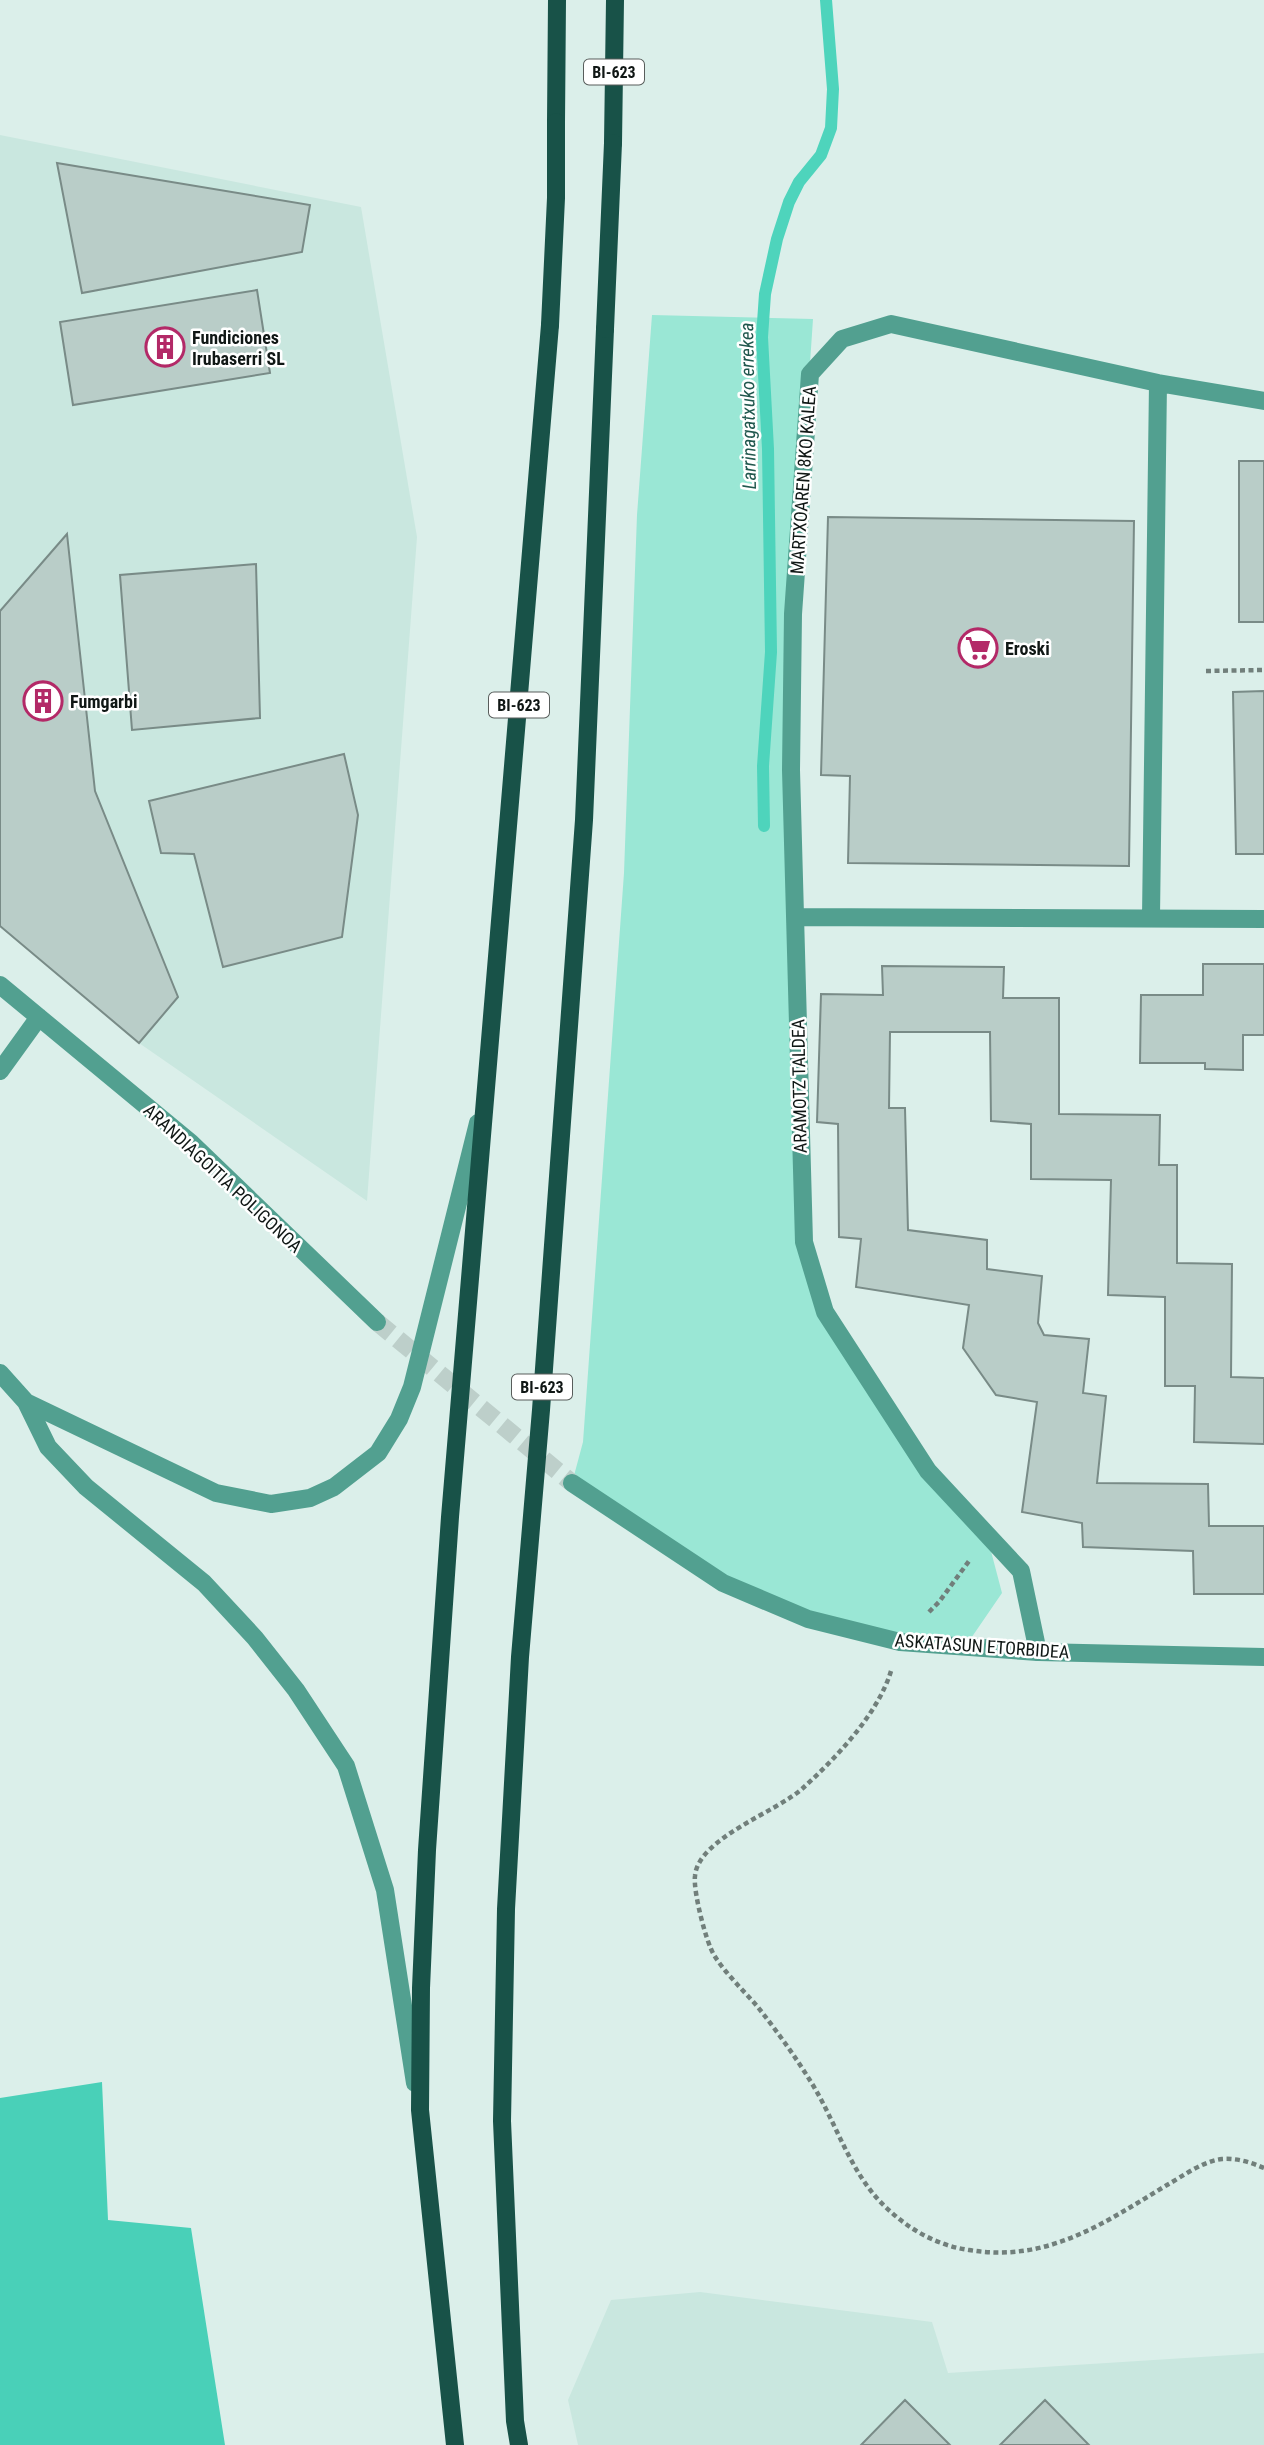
<svg xmlns="http://www.w3.org/2000/svg" width="1264" height="2445" viewBox="0 0 1264 2445" font-family="'Roboto Condensed',sans-serif">
<style>
.built{fill:#c9e7df}
.green{fill:#9ae7d5}
.forest{fill:#49d0b8}
.lines{fill:none;stroke-linecap:round;stroke-linejoin:round}
.stream{stroke:#4ed4bc;stroke-width:12}
.building{fill:#b9cdc8;stroke:#798b87;stroke-width:2}
.tertiary-tunnel{stroke:#bdcfca;stroke-width:18;stroke-dasharray:18 9;stroke-linecap:butt}
.path{stroke:#717f7b;stroke-width:4.5;stroke-dasharray:5 3.5;stroke-linecap:butt}
.minor{stroke:#52a090;stroke-width:18}
.tertiary{stroke:#52a090;stroke-width:18}
.primary{stroke:#185248;stroke-width:18}
.primary-bridge{stroke:#185248;stroke-width:18}
.labels{text-anchor:middle;dominant-baseline:central;stroke-width:5;stroke-linejoin:round;paint-order:stroke}
.shield{fill:#fff;stroke:#585d5b;stroke-width:2}
.shield-label{font-size:16px;font-weight:bold;fill:#101715}
.poi-label{font-size:18px;font-weight:bold;fill:#101715;stroke:#fff;text-anchor:start}
.street-label{font-size:18px;fill:#101715;stroke:#fff}
.water-label{font-size:19px;font-style:italic;fill:#21584e;stroke:#fff}
</style>
<rect width="100%" height="100%" fill="#dbefea"/>
<path class="built" d="M 0,135 L 361,207 L 417,537 L 367,1201 L 139,1043 L 0,927 Z
M 700,2292 L 932,2322 L 948,2373 L 1264,2353 L 1264,2445 L 578,2445 L 568,2400 L 611,2300 Z"/>
<path class="green" d="M 652,315 L 813,319 L 793,614 L 804,1242 L 825,1312 L 928,1471 L 987,1536 L 1002,1593 L 965,1647 L 900,1642 L 723,1583 L 572,1483 L 583,1442 L 624,873 L 637,515 Z"/>
<path class="forest" d="M 102,2082 L 108,2220 L 191,2228 L 225,2445 L 0,2445 L 0,2098 Z"/>
<g class="lines">
<path class="stream" d="M 764,826 L 763,766 L 771,652 L 768,449 L 762,337 L 765,294 L 777,239 L 789,202 L 799,182 L 821,155 L 831,128 L 833,89 L 826,0"/>
</g>
<path class="building" d="M 57,163 L 310,205 L 302,252 L 82,293 Z
M 257,290 L 270,373 L 73,405 L 60,322 Z
M 1239,461 L 1264,461 L 1264,622 L 1239,622 Z
M 828,517 L 1134,521 L 1129,866 L 848,863 L 850,776 L 821,775 Z
M 67,534 L 95,791 L 178,997 L 139,1043 L 0,926 L 0,611 Z
M 256,564 L 260,718 L 132,730 L 120,575 Z
M 1264,691 L 1264,854 L 1236,854 L 1233,692 Z
M 344,754 L 358,815 L 342,937 L 223,967 L 194,854 L 161,853 L 149,801 Z
M 1203,964 L 1264,964 L 1264,1035 L 1243,1035 L 1243,1070 L 1205,1069 L 1205,1063 L 1140,1063 L 1141,995 L 1203,995 Z
M 882,966 L 1004,967 L 1003,998 L 1059,998 L 1059,1114 L 1160,1115 L 1159,1165 L 1177,1165 L 1177,1263 L 1232,1264 L 1231,1377 L 1264,1378 L 1264,1444 L 1194,1442 L 1195,1386 L 1165,1386 L 1165,1297 L 1108,1295 L 1111,1180 L 1031,1179 L 1031,1124 L 991,1121 L 990,1032 L 890,1032 L 889,1108 L 905,1108 L 908,1230 L 987,1240 L 987,1269 L 1042,1276 L 1038,1323 L 1044,1335 L 1089,1339 L 1083,1393 L 1106,1396 L 1097,1483 L 1208,1484 L 1209,1526 L 1264,1526 L 1264,1594 L 1194,1594 L 1193,1551 L 1083,1547 L 1082,1523 L 1022,1512 L 1037,1402 L 996,1395 L 963,1348 L 969,1305 L 856,1287 L 861,1239 L 839,1237 L 838,1124 L 817,1122 L 821,994 L 883,995 Z
M 905,2400 L 950,2445 L 861,2445 Z
M 1045,2400 L 1089,2445 L 1000,2445 Z"/>
<g class="lines">
<path class="tertiary-tunnel" d="M 377,1322 L 572,1483"/>
<path class="path" d="M 1206,671 L 1264,670
M 929,1612 L 939,1602 L 969,1561
M 891,1671 C 878,1714 836,1758 803,1788 C 777,1812 698,1838 695,1876 C 693,1891 706,1942 714,1955 C 725,1973 743,1990 757,2006 C 776,2030 795,2056 811,2082 C 838,2125 851,2178 891,2212 C 913,2232 940,2246 969,2250 C 1048,2263 1104,2223 1167,2185 C 1183,2176 1203,2161 1222,2159 C 1237,2158 1250,2162 1264,2168"/>
<path class="minor" d="M 796,917 L 1264,919
M 1151,917 L 1158,383
M 1038,1652 L 1021,1571 L 928,1471 L 825,1312 L 804,1242 L 791,770 L 793,614 L 810,374 L 842,339 L 891,324 L 1158,383 L 1264,401"/>
<path class="tertiary" d="M 0,985 L 191,1143 L 377,1322
M 0,1071 L 39,1017
M 0,1373 L 26,1402 L 48,1447 L 86,1487 L 204,1583 L 255,1638 L 296,1690 L 346,1766 L 385,1890 L 415,2083
M 26,1402 L 216,1493 L 271,1504 L 310,1498 L 334,1487 L 378,1453 L 399,1419 L 412,1387 L 478,1123
M 572,1483 L 723,1583 L 808,1619 L 900,1642 L 1038,1652 L 1264,1657"/>
<path class="primary" d="M 556,122 L 557,0
M 613,143 L 615,0
M 455,2445 L 420,2110 L 421,1988 L 427,1850 L 450,1517 L 550,325
M 519,2445 L 515,2421 L 502,2121 L 506,1909 L 520,1657 L 541,1410 L 584,820 L 605,329"/>
<path class="primary-bridge" d="M 550,325 L 556,198 L 556,122
M 605,329 L 613,143"/>
</g>
<defs>
<g id="building-ring" transform="scale(2.0125)"><circle r="9.5" fill="#fff" stroke="#b32967" stroke-width="1.5"/><path d="M-4-6H4V6H1V3H-1V6H-4ZM-2.5-4.3h1.7v1.8h-1.7ZM.8-4.3h1.7v1.8H.8ZM-2.5-1h1.7V.8h-1.7ZM.8-1h1.7V.8H.8Z" fill="#b32967"/></g>
<g id="supermarket-ring" transform="scale(2.0125)"><circle r="9.5" fill="#fff" stroke="#b32967" stroke-width="1.5"/><path d="M-6-5.5h2.5l.6 2H6L4.5 2H-2.5L-4.4-4H-6ZM-1.5 3.2a1.3 1.3 0 1 0 .1 0ZM3 3.2a1.3 1.3 0 1 0 .1 0Z" fill="#b32967"/></g>
</defs>
<g fill-rule="evenodd">
<use href="#building-ring" x="165" y="347"/>
<use href="#supermarket-ring" x="978" y="648"/>
<use href="#building-ring" x="43" y="701"/>
</g>
<g class="labels">
<g class="shield">
<rect x="584" y="59.5" width="60" height="25" rx="5"/>
<rect x="489" y="692.5" width="60" height="25" rx="5"/>
<rect x="512" y="1374.5" width="60" height="25" rx="5"/>
</g>
<g class="shield-label">
<text x="614" y="72">BI-623</text>
<text x="519" y="705">BI-623</text>
<text x="542" y="1387">BI-623</text>
</g>
<g class="poi-label">
<text x="192" y="337">Fundiciones<tspan x="192" dy="21">Irubaserri SL</tspan></text>
<text x="1005" y="648">Eroski</text>
<text x="70" y="701">Fumgarbi</text>
</g>
<g class="street-label">
<text transform="translate(803 480) rotate(-86)">MARTXOAREN 8KO KALEA</text>
<text transform="translate(799 1086) rotate(-91)">ARAMOTZ TALDEA</text>
<text transform="translate(223 1178) rotate(43)">ARANDIAGOITIA POLIGONOA</text>
<text transform="translate(982 1646) rotate(4)">ASKATASUN ETORBIDEA</text>
</g>
<g class="water-label">
<text transform="translate(748 406) rotate(-91)">Larrinagatxuko errekea</text>
</g>
</g>
</svg>
